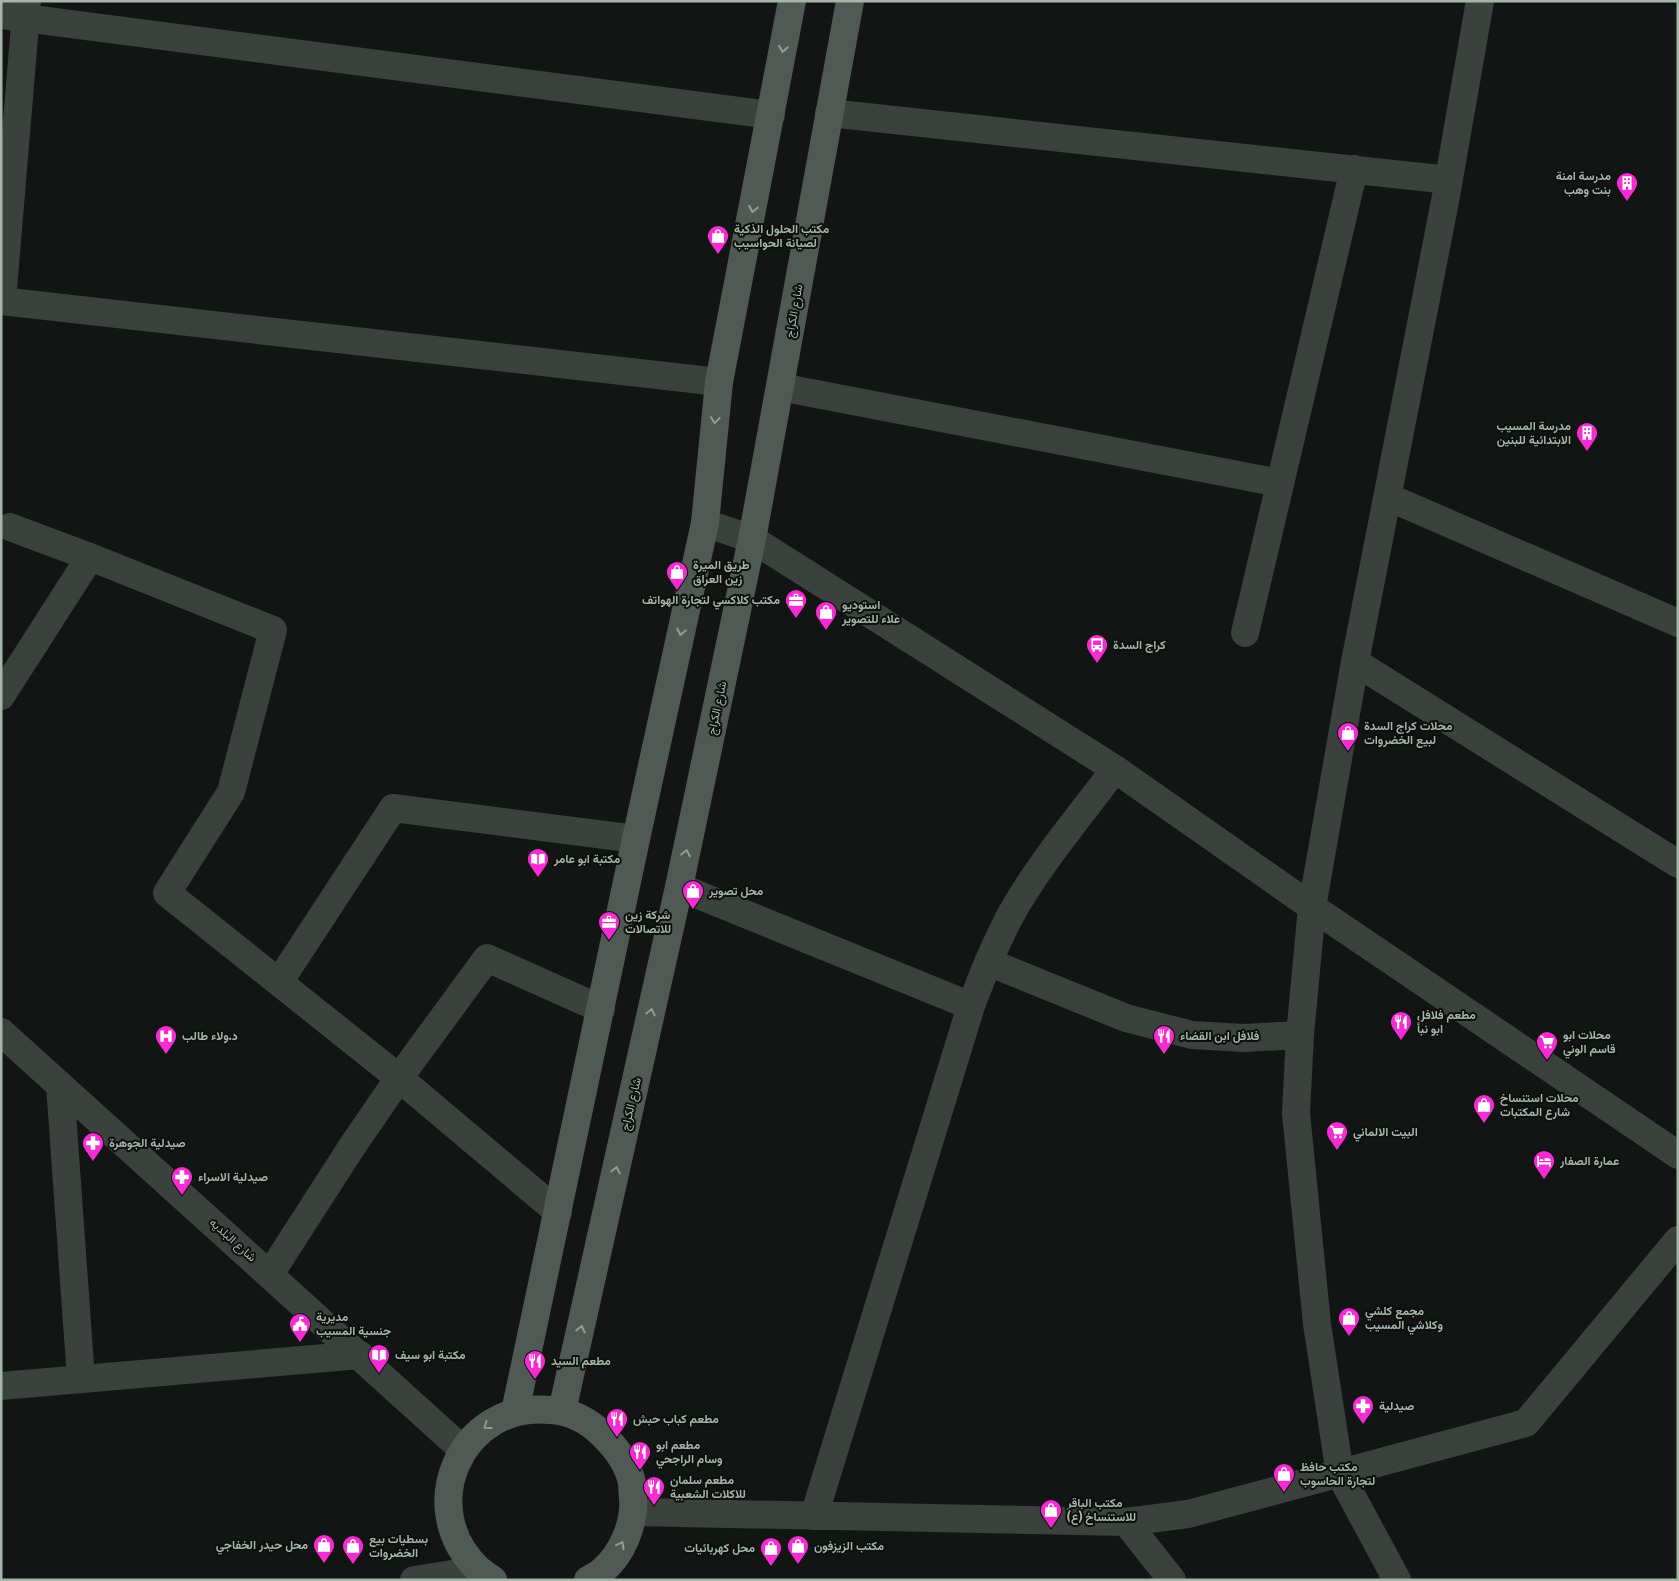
<svg xmlns="http://www.w3.org/2000/svg" width="1679" height="1581" viewBox="0 0 1679 1581" font-family="'Fira Sans',Vazirmatn,sans-serif">
<style>
.lines{fill:none;stroke-linecap:round;stroke-linejoin:round}
.minor{stroke:#3b413d;stroke-width:28}
.major{stroke:#505953;stroke-width:28}
.oneway{stroke:#909f93}
.labels{text-anchor:middle;dominant-baseline:central;stroke-width:4;stroke-linejoin:round;paint-order:stroke}
.poi-label{font-size:12px;font-weight:bold;fill:#a5b6a8;stroke:#0e100f;text-anchor:start}
.street-label{font-size:12px;fill:#a5b6a8;stroke:#0e100f}
</style>
<rect width="100%" height="100%" fill="#131514"/>
<g class="lines">
<path class="minor" d="M 1,15 L 771,115
M 829,113 L 1449,180
M 1,301 L 719,382
M 2,301 L 27,1
M 780,387 L 1280,483
M 1388,497 L 1678,623
M 705,523 L 752,539 L 1115,769 L 1312,907 L 1678,1155
M 10,527 L 90,557 L 273,630 L 231,792 L 167,893 L 399,1078 L 558,1212
M 1245,633 L 1354,169
M 1355,662 L 1678,864
M 1,696 L 90,557
M 679,887 L 971,1006
M 988,962 L 1126,1018 L 1192,1035 L 1244,1038 L 1300,1035
M 279,982 L 393,808 L 636,839
M 1,1032 L 463,1450
M 60,1085 L 81,1379
M 270,1274 L 353,1145 L 399,1078 L 487,958 L 601,1009
M 1,1386 L 360,1355
M 634,1512 L 1126,1522 L 1188,1514 L 1526,1423 L 1678,1240
M 814,1516 L 971,1006 C 982,976 994,947 1009,918 C 1037,866 1080,816 1115,769
M 1126,1522 L 1172,1580
M 414,1580 L 478,1570
M 1397,1580 L 1340,1474 L 1317,1324 L 1296,1113 L 1300,1035 L 1312,907 L 1355,662 L 1446,196 L 1480,1"/>
<path class="major" d="M 562,1411 L 679,887 L 752,539 L 850,1
M 515,1412 L 636,839 L 705,523 L 719,382 L 792,1
M 493,1580 C 488,1576 482,1573 478,1569 C 414,1508 461,1401 550,1410 C 570,1411 589,1421 603,1435 C 615,1447 627,1462 631,1479 C 633,1485 632,1492 633,1498 C 635,1524 622,1555 601,1572 C 598,1575 592,1577 588,1580"/>
</g>
<defs><path id="oneway-chevron" d="M-2-3.5L2.5 0L-2 3.5" fill="none" stroke-width="1.6" stroke-linecap="round" stroke-linejoin="round" transform="scale(1.25)"/></defs>
<g class="oneway">
<use href="#oneway-chevron" transform="translate(783 49) rotate(100)"/>
<use href="#oneway-chevron" transform="translate(753 209) rotate(101)"/>
<use href="#oneway-chevron" transform="translate(715 420) rotate(96)"/>
<use href="#oneway-chevron" transform="translate(681 632) rotate(102)"/>
<use href="#oneway-chevron" transform="translate(686 853) rotate(-78)"/>
<use href="#oneway-chevron" transform="translate(651 1012) rotate(-77)"/>
<use href="#oneway-chevron" transform="translate(616 1170) rotate(-77)"/>
<use href="#oneway-chevron" transform="translate(581 1329) rotate(-77)"/>
<use href="#oneway-chevron" transform="translate(487 1426) rotate(144)"/>
<use href="#oneway-chevron" transform="translate(621 1545) rotate(-61)"/>
</g>
<defs>
<g id="building-pin" transform="scale(1.125)"><path d="M0 17L-7.5 6A9.5 9.5 0 1 1 7.5 6Z" fill="#f62bd2" stroke="#0e100f"/><path d="M-4-6H4V6H1V3H-1V6H-4ZM-2.5-4.3h1.7v1.8h-1.7ZM.8-4.3h1.7v1.8H.8ZM-2.5-1h1.7V.8h-1.7ZM.8-1h1.7V.8H.8Z" fill="#fff"/></g>
<g id="shop-pin" transform="scale(1.125)"><path d="M0 17L-7.5 6A9.5 9.5 0 1 1 7.5 6Z" fill="#f62bd2" stroke="#0e100f"/><path d="M-5-2.5h2.3a2.7 3.5 0 0 1 5.4 0H5L5.5 6h-11ZM-1.5-2.5h3a1.5 2.3 0 0 0-3 0Z" fill="#fff"/></g>
<g id="office-pin" transform="scale(1.125)"><path d="M0 17L-7.5 6A9.5 9.5 0 1 1 7.5 6Z" fill="#f62bd2" stroke="#0e100f"/><path d="M-6-3h4V-5.5h4V-3h4V5H-6ZM-1-4.5V-3h2v-1.5ZM-6 0V1H6V0Z" fill="#fff"/></g>
<g id="bus-pin" transform="scale(1.125)"><path d="M0 17L-7.5 6A9.5 9.5 0 1 1 7.5 6Z" fill="#f62bd2" stroke="#0e100f"/><path d="M-5-6H5V4H4V6H2V4H-2V6H-4V4H-5ZM-3.5-4V0h7V-4ZM-3.5 1.2v1.5H-2V1.2ZM2 1.2v1.5H3.5V1.2Z" fill="#fff"/></g>
<g id="library-pin" transform="scale(1.125)"><path d="M0 17L-7.5 6A9.5 9.5 0 1 1 7.5 6Z" fill="#f62bd2" stroke="#0e100f"/><path d="M-6-4Q-3-5.5-.7-3.5V5Q-3 3-6 4ZM6-4Q3-5.5 .7-3.5V5Q3 3 6 4Z" fill="#fff"/></g>
<g id="restaurant-pin" transform="scale(1.125)"><path d="M0 17L-7.5 6A9.5 9.5 0 1 1 7.5 6Z" fill="#f62bd2" stroke="#0e100f"/><path d="M-5-6h1v4h1v-4h1v4h1v-4h1v5L-1.5 .5V6h-2V.5L-5-1ZM5-6V6H3V1.5H1.5Q1.5-4 5-6Z" fill="#fff"/></g>
<g id="hospital-pin" transform="scale(1.125)"><path d="M0 17L-7.5 6A9.5 9.5 0 1 1 7.5 6Z" fill="#f62bd2" stroke="#0e100f"/><path d="M-5-5h3v3.5h4V-5h3V5h-3V1.5h-4V5h-3Z" fill="#fff"/></g>
<g id="supermarket-pin" transform="scale(1.125)"><path d="M0 17L-7.5 6A9.5 9.5 0 1 1 7.5 6Z" fill="#f62bd2" stroke="#0e100f"/><path d="M-6-5.5h2.5l.6 2H6L4.5 2H-2.5L-4.4-4H-6ZM-1.5 3.2a1.3 1.3 0 1 0 .1 0ZM3 3.2a1.3 1.3 0 1 0 .1 0Z" fill="#fff"/></g>
<g id="pharmacy-pin" transform="scale(1.125)"><path d="M0 17L-7.5 6A9.5 9.5 0 1 1 7.5 6Z" fill="#f62bd2" stroke="#0e100f"/><path d="M-2-6h4v4h4v4h-4v4h-4v-4h-4v-4h4Z" fill="#fff"/></g>
<g id="hotel-pin" transform="scale(1.125)"><path d="M0 17L-7.5 6A9.5 9.5 0 1 1 7.5 6Z" fill="#f62bd2" stroke="#0e100f"/><path d="M-6-4.5h1.5V1H6V5H4.5V3h-9V5H-6ZM-4 0a1.8 1.8 0 1 1 3.6 0ZM.5 0V-2.5h3Q6-2.5 6 0Z" fill="#fff"/></g>
<g id="civic-pin" transform="scale(1.125)"><path d="M0 17L-7.5 6A9.5 9.5 0 1 1 7.5 6Z" fill="#f62bd2" stroke="#0e100f"/><path d="M-.6-6.5H3V-4.5H.6V-3L4-1V1h2V6H-6V1h2V-1L-.6-3ZM-1.2 2.5V6h2.4V2.5Z" fill="#fff"/></g>
</defs>
<g fill-rule="evenodd">
<use href="#building-pin" x="1627" y="183"/>
<use href="#shop-pin" x="718" y="236"/>
<use href="#building-pin" x="1587" y="433"/>
<use href="#shop-pin" x="677" y="572"/>
<use href="#office-pin" x="796" y="600"/>
<use href="#shop-pin" x="826" y="612"/>
<use href="#bus-pin" x="1097" y="645"/>
<use href="#shop-pin" x="1348" y="733"/>
<use href="#library-pin" x="538" y="859"/>
<use href="#shop-pin" x="693" y="891"/>
<use href="#office-pin" x="609" y="922"/>
<use href="#restaurant-pin" x="1401" y="1022"/>
<use href="#hospital-pin" x="166" y="1036"/>
<use href="#restaurant-pin" x="1164" y="1036"/>
<use href="#supermarket-pin" x="1547" y="1042"/>
<use href="#shop-pin" x="1484" y="1105"/>
<use href="#supermarket-pin" x="1337" y="1132"/>
<use href="#pharmacy-pin" x="93" y="1143"/>
<use href="#hotel-pin" x="1544" y="1161"/>
<use href="#pharmacy-pin" x="182" y="1177"/>
<use href="#shop-pin" x="1349" y="1318"/>
<use href="#civic-pin" x="300" y="1324"/>
<use href="#library-pin" x="379" y="1355"/>
<use href="#restaurant-pin" x="535" y="1361"/>
<use href="#pharmacy-pin" x="1363" y="1406"/>
<use href="#restaurant-pin" x="617" y="1419"/>
<use href="#restaurant-pin" x="640" y="1452"/>
<use href="#shop-pin" x="1284" y="1474"/>
<use href="#restaurant-pin" x="654" y="1487"/>
<use href="#shop-pin" x="1051" y="1510"/>
<use href="#shop-pin" x="324" y="1545"/>
<use href="#shop-pin" x="353" y="1546"/>
<use href="#shop-pin" x="798" y="1546"/>
<use href="#shop-pin" x="771" y="1548"/>
</g>
<g class="labels">
<g class="poi-label">
<text x="1611" y="176" text-anchor="end">مدرسة امنة<tspan x="1611" dy="14">بنت وهب</tspan></text>
<text x="734" y="229">مكتب الحلول الذكية<tspan x="734" dy="14">لصيانة الحواسيب</tspan></text>
<text x="1571" y="426" text-anchor="end">مدرسة المسيب<tspan x="1571" dy="14">الابتدائية للبنين</tspan></text>
<text x="693" y="565">طريق الميرة<tspan x="693" dy="14">زين العراق</tspan></text>
<text x="780" y="600" text-anchor="end">مكتب كلاكسي لتجارة الهواتف</text>
<text x="842" y="605">استوديو<tspan x="842" dy="14">علاء للتصوير</tspan></text>
<text x="1113" y="645">كراج السدة</text>
<text x="1364" y="726">محلات كراج السدة<tspan x="1364" dy="14">لبيع الخضروات</tspan></text>
<text x="554" y="859">مكتبة ابو عامر</text>
<text x="709" y="891">محل تصوير</text>
<text x="625" y="915">شركة زين<tspan x="625" dy="14">للاتصالات</tspan></text>
<text x="1417" y="1015">مطعم فلافل<tspan x="1417" dy="14">ابو نبأ</tspan></text>
<text x="1563" y="1035">محلات ابو<tspan x="1563" dy="14">قاسم الوني</tspan></text>
<text x="182" y="1036">د.ولاء طالب</text>
<text x="1180" y="1036">فلافل ابن القضاء</text>
<text x="1500" y="1098">محلات استنساخ<tspan x="1500" dy="14">شارع المكتبات</tspan></text>
<text x="1353" y="1132">البيت الالماني</text>
<text x="109" y="1143">صيدلية الجوهرة</text>
<text x="1560" y="1161">عمارة الصفار</text>
<text x="198" y="1177">صيدلية الاسراء</text>
<text x="1365" y="1311">مجمع كلشي<tspan x="1365" dy="14">وكلاشي المسيب</tspan></text>
<text x="316" y="1317">مديرية<tspan x="316" dy="14">جنسية المسيب</tspan></text>
<text x="395" y="1355">مكتبة ابو سيف</text>
<text x="551" y="1361">مطعم السيد</text>
<text x="1379" y="1406">صيدلية</text>
<text x="633" y="1419">مطعم كباب حبش</text>
<text x="656" y="1445">مطعم ابو<tspan x="656" dy="14">وسام الراجحي</tspan></text>
<text x="1300" y="1467">مكتب حافظ<tspan x="1300" dy="14">لتجارة الحاسوب</tspan></text>
<text x="670" y="1480">مطعم سلمان<tspan x="670" dy="14">للاكلات الشعبية</tspan></text>
<text x="1067" y="1503">مكتب الباقر<tspan x="1067" dy="14">(ع) للاستنساخ</tspan></text>
<text x="369" y="1539">بسطيات بيع<tspan x="369" dy="14">الخضروات</tspan></text>
<text x="308" y="1545" text-anchor="end">محل حيدر الخفاجي</text>
<text x="814" y="1546">مكتب الزيزفون</text>
<text x="755" y="1548" text-anchor="end">محل كهربائيات</text>
</g>
<g class="street-label">
<text transform="translate(794 311) rotate(-80)">شارع الكراج</text>
<text transform="translate(717 708) rotate(-78)">شارع الكراج</text>
<text transform="translate(631 1104) rotate(-77)">شارع الكراج</text>
<text transform="translate(233 1240) rotate(42)">شارع البلديه</text>
</g>
</g>
<rect width="1679" height="1581" fill="none" stroke="#a5b6a8" stroke-width="5"/>
</svg>
